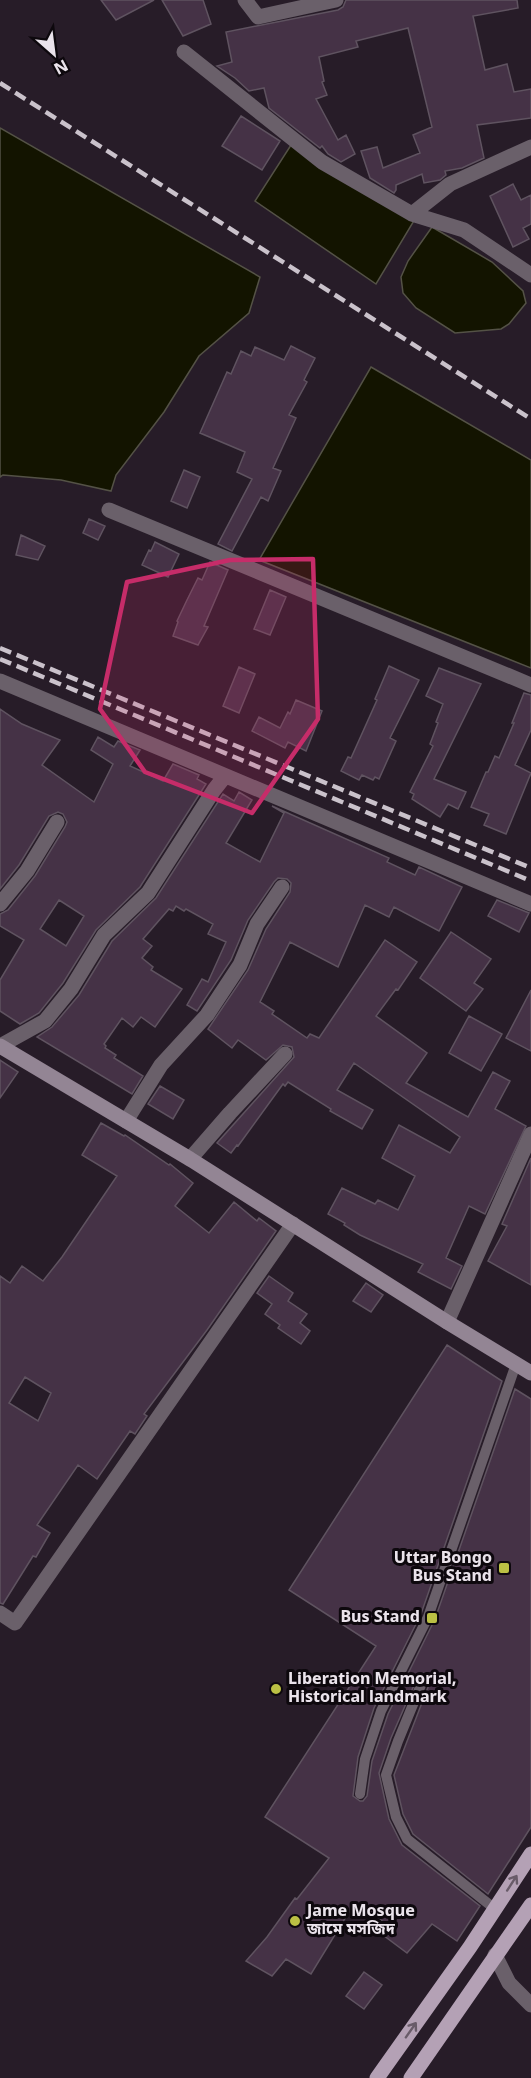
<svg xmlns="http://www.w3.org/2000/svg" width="531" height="2078" viewBox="0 0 531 2078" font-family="Georgia,'Noto Sans Bengali',serif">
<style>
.water{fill:#131400;stroke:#545246;stroke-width:1.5}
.building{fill:#453246;stroke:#5f5360;stroke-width:1.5;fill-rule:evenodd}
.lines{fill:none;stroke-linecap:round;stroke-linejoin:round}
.lane{stroke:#6a606a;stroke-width:10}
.street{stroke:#6a606a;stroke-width:15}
.secondary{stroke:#938594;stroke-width:15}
.primary{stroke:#b4a1b5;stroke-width:15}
.rail{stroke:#cac2cb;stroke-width:4.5;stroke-dasharray:12 6;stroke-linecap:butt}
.oneway{stroke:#695c69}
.marked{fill:#c62c69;fill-opacity:0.2;stroke:#c62c69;stroke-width:4.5;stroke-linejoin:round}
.poi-dot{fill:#bbc044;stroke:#0d080d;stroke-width:2}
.labels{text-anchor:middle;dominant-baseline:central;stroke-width:6;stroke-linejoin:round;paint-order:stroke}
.poi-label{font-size:16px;font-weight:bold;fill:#eae3eb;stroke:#0d080d;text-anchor:end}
</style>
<rect width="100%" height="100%" fill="#271c28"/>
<path class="water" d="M 0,128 L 260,277 L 249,313 L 199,356 L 164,412 L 116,475 L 111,491 L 61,480 L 3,475 L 0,477 Z
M 291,145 L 415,219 L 376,284 L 255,201 Z
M 432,227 L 492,262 L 523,291 L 526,303 L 509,324 L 501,329 L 455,333 L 416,308 L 403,293 L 401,277 L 408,261 Z
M 371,367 L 531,460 L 531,668 L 259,560 Z"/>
<path class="building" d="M 101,0 L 154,0 L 116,20 Z
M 162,0 L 203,0 L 211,24 L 183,36 Z
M 346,0 L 517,0 L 518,8 L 473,16 L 485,70 L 507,64 L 514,92 L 531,89 L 531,118 L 477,125 L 484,158 L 462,168 L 445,171 L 446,175 L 440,180 L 424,183 L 422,174 L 396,185 L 396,190 L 394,193 L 370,178 L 361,151 L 377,147 L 383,168 L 420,153 L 413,135 L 432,127 L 408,28 L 356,41 L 358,47 L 319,57 L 324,81 L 322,82 L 327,95 L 316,99 L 338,140 L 346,135 L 355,154 L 341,162 L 328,154 L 322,146 L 320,148 L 269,108 L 264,88 L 249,91 L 235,78 L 217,66 L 232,62 L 226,32 L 338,10 L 343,7 Z
M 241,116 L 280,141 L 262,170 L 222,146 Z
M 513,184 L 521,200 L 531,195 L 531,224 L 523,228 L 529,239 L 513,247 L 490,196 Z
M 291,346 L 315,358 L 304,380 L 307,382 L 289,415 L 296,418 L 273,468 L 281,471 L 268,501 L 261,497 L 232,551 L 218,544 L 252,479 L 237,472 L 245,452 L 200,433 L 227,372 L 231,374 L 241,351 L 251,356 L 255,347 L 284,360 Z
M 184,470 L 200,477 L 187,508 L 171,501 Z
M 89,519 L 105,526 L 98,540 L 83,533 Z
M 21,535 L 45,546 L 38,560 L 16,555 Z
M 155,542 L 179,554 L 168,577 L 142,565 L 149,550 L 151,551 Z
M 210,562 L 228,570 L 204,626 L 208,627 L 198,645 L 173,636 L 178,622 L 177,621 L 187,600 L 198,578 L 202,580 Z
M 270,590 L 286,597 L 270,635 L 254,629 Z
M 389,666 L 419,680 L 390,738 L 396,741 L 379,779 L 375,777 L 373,780 L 362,775 L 359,780 L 341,771 L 348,757 L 351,758 L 377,700 L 375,699 Z
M 239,667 L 255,674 L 239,713 L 223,706 Z
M 439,668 L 481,684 L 434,779 L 466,792 L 458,809 L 448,804 L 440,817 L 412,799 L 414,794 L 410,792 L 433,746 L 430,744 L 438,723 L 436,722 L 443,704 L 426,696 Z
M 524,693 L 531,695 L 531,730 L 515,765 L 531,773 L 506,834 L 484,825 L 489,814 L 471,807 L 486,772 L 488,772 L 495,756 L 499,758 L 514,723 L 512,723 Z
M 296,700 L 322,711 L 306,751 L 288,742 L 285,748 L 252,731 L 259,717 L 280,728 L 288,712 L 290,714 Z
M 0,709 L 22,724 L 60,740 L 42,765 L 94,802 L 113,764 L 91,750 L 98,737 L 114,747 L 118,741 L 140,750 L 130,766 L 163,781 L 173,764 L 199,775 L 197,779 L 206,784 L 140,887 L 96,930 L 63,983 L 39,1013 L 20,1024 L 0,1011 L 0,980 L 24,940 L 0,926 L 0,914 L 8,910 L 35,876 L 65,827 L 67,822 L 63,814 L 58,812 L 49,816 L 19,865 L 0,889 ZM 59,900 L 84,916 L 66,946 L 40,929 Z
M 239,792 L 252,800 L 226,843 L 260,862 L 284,813 L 272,806 L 389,858 L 387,862 L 415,875 L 419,867 L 462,887 L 439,931 L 394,907 L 389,917 L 365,905 L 338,967 L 290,942 L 260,1002 L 274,1011 L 272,1014 L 307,1038 L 310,1034 L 319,1038 L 385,940 L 417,962 L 398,990 L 396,989 L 376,1016 L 427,1053 L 406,1083 L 468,1117 L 493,1072 L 510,1081 L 495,1109 L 526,1126 L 485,1214 L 469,1206 L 446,1258 L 462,1266 L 451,1289 L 418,1272 L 423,1264 L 360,1235 L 344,1225 L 345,1223 L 328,1214 L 342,1188 L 375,1204 L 378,1200 L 398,1210 L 415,1176 L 382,1158 L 399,1125 L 450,1153 L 460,1137 L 354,1063 L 337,1090 L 373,1110 L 362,1129 L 330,1111 L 331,1109 L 288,1082 L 285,1086 L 283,1084 L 238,1146 L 237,1145 L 231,1153 L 217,1143 L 294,1057 L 292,1047 L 283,1045 L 266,1060 L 238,1040 L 232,1048 L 208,1029 L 248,970 L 266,929 L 290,892 L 291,883 L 287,879 L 278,878 L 274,882 L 248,920 L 231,960 L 197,1011 L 187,1005 L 202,979 L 208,982 L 226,942 L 208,934 L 213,924 L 186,909 L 184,911 L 176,906 L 173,911 L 169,909 L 143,939 L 152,946 L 142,958 L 153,967 L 151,970 L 182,989 L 155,1027 L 141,1017 L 133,1027 L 122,1018 L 104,1044 L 106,1046 L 105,1048 L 116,1055 L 114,1058 L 143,1076 L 132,1094 L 37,1037 L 52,1027 L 79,995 L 112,941 L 156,898 L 223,794 L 234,801 Z
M 497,900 L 529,913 L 519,932 L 488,916 Z
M 451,932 L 491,959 L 474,983 L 483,989 L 466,1011 L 420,978 Z
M 531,990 L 531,1051 L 506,1038 Z
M 469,1016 L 502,1034 L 481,1071 L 449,1053 Z
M 0,1060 L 18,1072 L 0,1098 Z
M 160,1086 L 184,1100 L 173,1119 L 148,1104 Z
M 101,1123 L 124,1136 L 125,1135 L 169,1165 L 170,1164 L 193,1183 L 175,1206 L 209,1233 L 234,1202 L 257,1221 L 259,1218 L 276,1231 L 207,1330 L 144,1414 L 147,1416 L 135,1434 L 130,1431 L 97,1479 L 78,1465 L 37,1525 L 50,1533 L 36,1557 L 33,1556 L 3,1604 L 0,1603 L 0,1276 L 10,1283 L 22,1266 L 43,1281 L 62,1257 L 117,1176 L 82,1155 ZM 25,1377 L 51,1393 L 38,1421 L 9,1403 Z
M 531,1158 L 531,1285 L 488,1261 L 507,1226 L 502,1224 Z
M 269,1276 L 293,1293 L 288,1301 L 307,1314 L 300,1323 L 310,1331 L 301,1344 L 278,1328 L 280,1325 L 265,1314 L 272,1304 L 257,1293 Z
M 366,1283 L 383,1295 L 371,1312 L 353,1301 Z
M 447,1345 L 502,1381 L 421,1614 L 374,1708 L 358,1757 L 353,1796 L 360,1801 L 363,1801 L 367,1796 L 372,1761 L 388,1714 L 435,1619 L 515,1389 L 531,1399 L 531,1827 L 488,1894 L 413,1834 L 403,1814 L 394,1775 L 430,1682 L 430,1678 L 426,1673 L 419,1674 L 391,1738 L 379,1773 L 389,1819 L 402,1845 L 480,1906 L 457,1941 L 432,1924 L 407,1953 L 383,1935 L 389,1926 L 355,1902 L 311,1974 L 286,1959 L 272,1976 L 246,1961 L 267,1937 L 295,1898 L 297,1899 L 329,1858 L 265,1817 L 376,1646 L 289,1590 Z
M 364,1972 L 382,1985 L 364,2009 L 346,1996 Z"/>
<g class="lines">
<path class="lane" d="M 423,1680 L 398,1741 L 386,1775 L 396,1817 L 407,1839 L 495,1909
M 360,1794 L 365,1759 L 381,1711 L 428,1617 L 516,1364"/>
<path class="street" d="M 245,0 L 258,17 L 336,0
M 184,52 L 322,162 L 412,214 L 464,230 L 531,275
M 412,214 L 450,184 L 531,147
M 109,510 L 531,685
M 0,681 L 531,904
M 0,904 L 27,871 L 57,822
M 0,1046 L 45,1021 L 71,989 L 104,935 L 148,893 L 214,790 L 225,776
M 126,1121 L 161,1065 L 207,1015 L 240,965 L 257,924 L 282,887
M 190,1159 L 230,1113 L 285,1054
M 447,1322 L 531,1134
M 0,1613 L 15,1623 L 293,1224
M 495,1955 L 509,1983 L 531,2005"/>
<path class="secondary" d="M 0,1046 L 190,1159 L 447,1322 L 531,1373"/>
<path class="primary" d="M 377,2078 L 470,1947 L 531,1854
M 411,2078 L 531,1905"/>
<path class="rail" d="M 0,83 L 531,419
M 0,648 L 531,868
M 0,659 L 531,881"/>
</g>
<defs><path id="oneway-shaft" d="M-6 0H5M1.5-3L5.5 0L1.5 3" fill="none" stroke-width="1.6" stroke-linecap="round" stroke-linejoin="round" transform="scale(1.5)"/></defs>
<g class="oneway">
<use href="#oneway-shaft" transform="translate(512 1883) rotate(-57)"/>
<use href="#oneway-shaft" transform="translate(411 2030) rotate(-55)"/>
</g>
<path class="marked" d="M 313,559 L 318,719 L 252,813 L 145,772 L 100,709 L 127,582 L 230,560 Z"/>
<g class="poi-dot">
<rect x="498" y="1562" width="12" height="12" rx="3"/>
<rect x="426" y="1612" width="12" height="12" rx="3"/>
<circle cx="276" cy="1689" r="6"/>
<circle cx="295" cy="1921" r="6"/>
</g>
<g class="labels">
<g class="poi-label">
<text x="492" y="1559">Uttar Bongo<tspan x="492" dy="18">Bus Stand</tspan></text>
<text x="420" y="1618">Bus Stand</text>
<text x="288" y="1680" text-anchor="start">Liberation Memorial,<tspan x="288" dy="18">Historical landmark</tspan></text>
<text x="307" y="1912" text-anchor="start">Jame Mosque<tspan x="307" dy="18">জামে মসজিদ</tspan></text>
</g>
</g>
<g transform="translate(54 54) rotate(152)" stroke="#0d080d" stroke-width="4.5" paint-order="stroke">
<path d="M0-4.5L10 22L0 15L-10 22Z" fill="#eae3eb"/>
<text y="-9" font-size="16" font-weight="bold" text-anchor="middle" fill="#eae3eb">N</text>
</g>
</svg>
